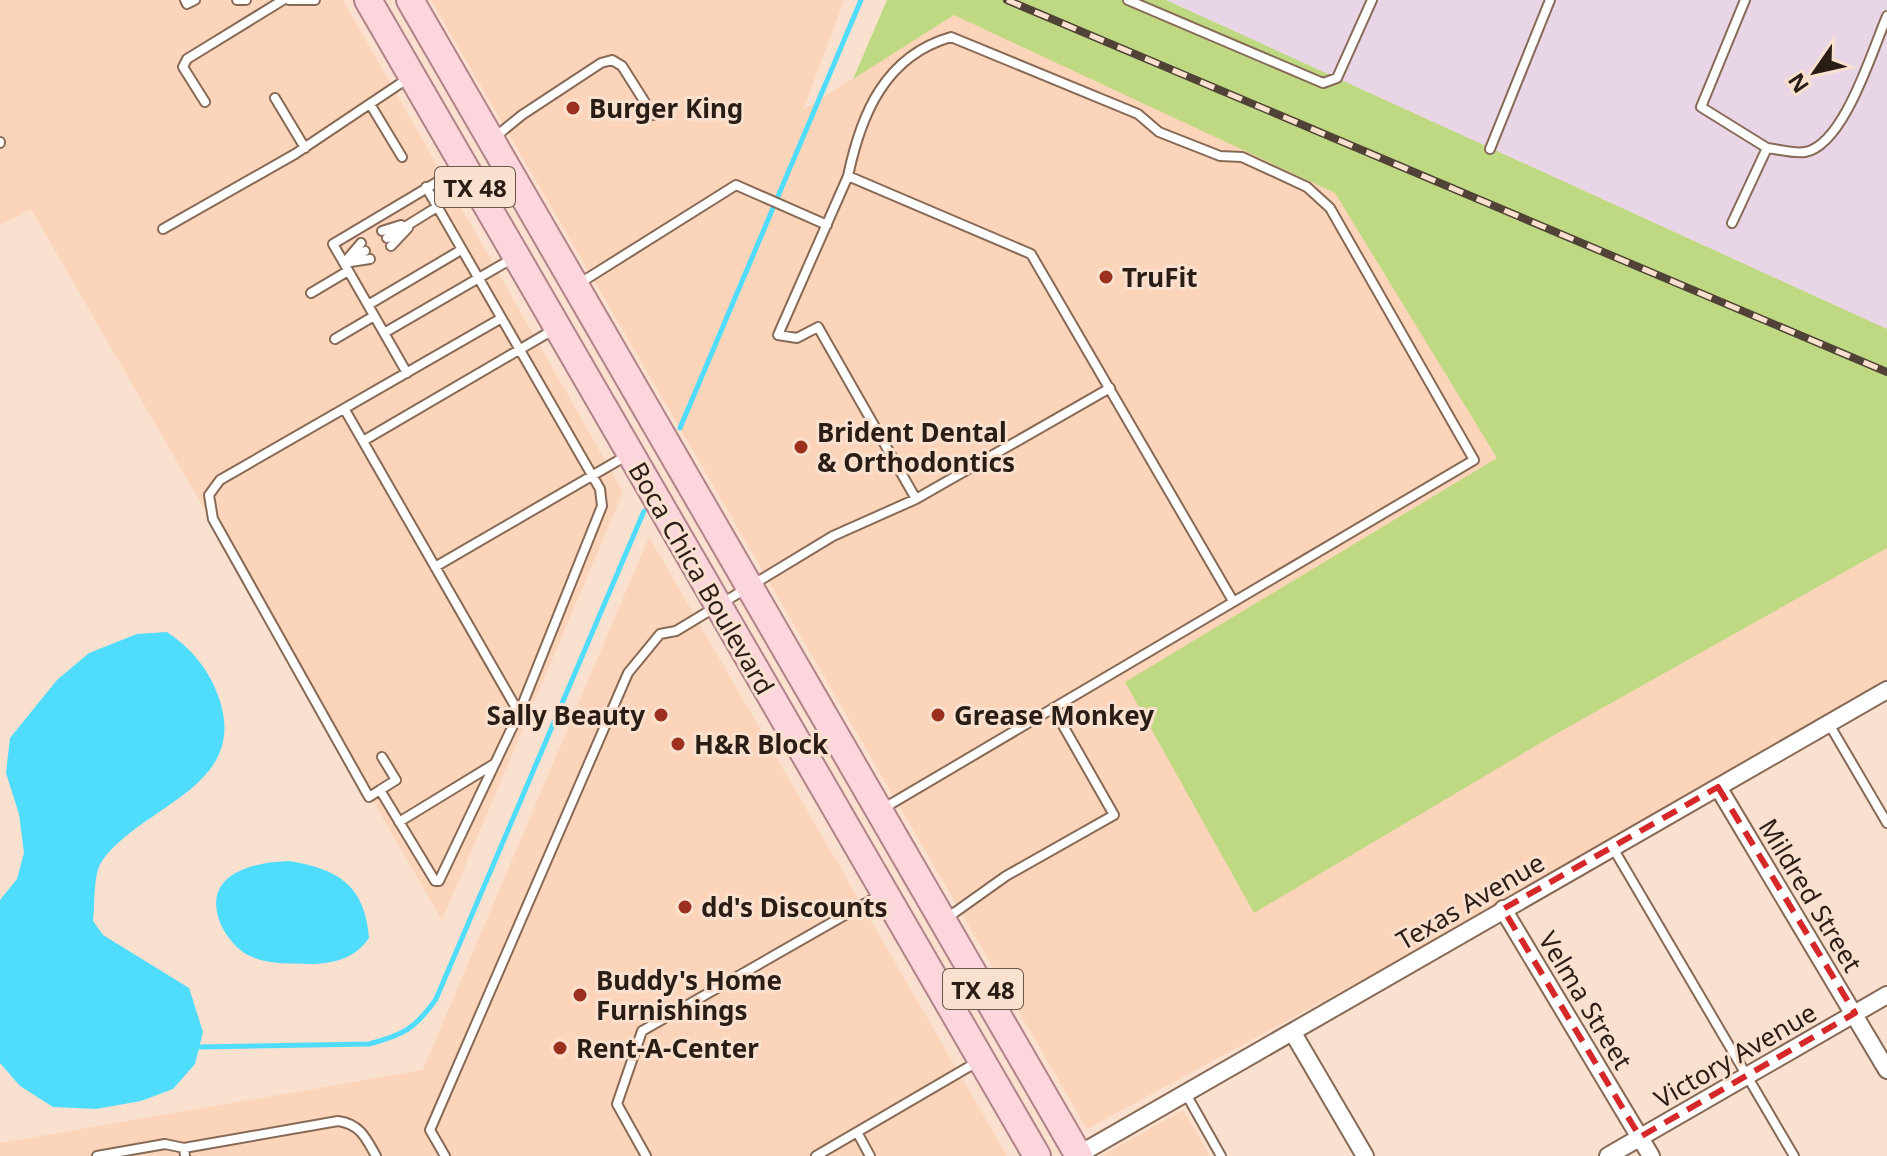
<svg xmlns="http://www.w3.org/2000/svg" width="1887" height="1156" viewBox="0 0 1887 1156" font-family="'Noto Sans',sans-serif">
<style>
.built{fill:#fcd4b9}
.industrial{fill:#e8d5e6}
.green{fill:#bed981}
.water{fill:#50dcfc}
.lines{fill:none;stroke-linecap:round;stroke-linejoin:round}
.stream{stroke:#50dcfc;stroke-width:5}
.lane-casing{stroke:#876a56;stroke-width:12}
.street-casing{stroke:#876a56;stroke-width:20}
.primary-casing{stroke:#b08389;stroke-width:30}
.lane{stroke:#fff;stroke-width:8}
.street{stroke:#fff;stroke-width:16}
.primary{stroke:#fbd6dd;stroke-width:26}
.rail-casing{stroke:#514238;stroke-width:8}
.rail{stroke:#fae0ce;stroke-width:5;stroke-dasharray:15;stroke-linecap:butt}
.marked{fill:none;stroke:#d62828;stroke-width:6;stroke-dasharray:16 10;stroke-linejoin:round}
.poi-dot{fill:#9a301d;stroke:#fae0ce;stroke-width:3}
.labels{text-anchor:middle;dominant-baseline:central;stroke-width:6;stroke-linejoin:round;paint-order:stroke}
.shield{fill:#fae0ce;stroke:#68584c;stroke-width:2}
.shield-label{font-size:24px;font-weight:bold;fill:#291d15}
.poi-label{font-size:26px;font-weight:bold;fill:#291d15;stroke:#fae0ce;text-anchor:start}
.street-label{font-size:26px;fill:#291d15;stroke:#fae0ce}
</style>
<rect width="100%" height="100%" fill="#fae0ce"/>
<path class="built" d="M 0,0 L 343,0 L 623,492 L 442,920 L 31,209 L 0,225 Z
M 431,0 L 844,0 L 803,110 L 954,15 L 1347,182 L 1508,452 L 1236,617 L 1254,912 L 1549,738 L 1887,548 L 1887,696 L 1087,1129 Z
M 649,537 L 1007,1156 L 0,1156 L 0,1143 L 423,1070 Z
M 1183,1110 L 1210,1156 L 1101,1156 Z"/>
<path class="industrial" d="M 1166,0 L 1887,0 L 1887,329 Z"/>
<path class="green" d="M 887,0 L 1166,0 L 1887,329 L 1887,548 L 1549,738 L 1254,913 L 1125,682 L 1497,458 L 1335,193 L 954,15 L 853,79 Z"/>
<path class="water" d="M 167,632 C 191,648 209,669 219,698 C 250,788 141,805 102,861 C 93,873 95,905 93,921 L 103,935 L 189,988 L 203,1032 L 195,1064 L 173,1089 L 141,1101 L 96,1109 L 53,1107 L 20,1086 L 0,1063 L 0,900 L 17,879 L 24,853 L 19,814 L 6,773 L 10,738 L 57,680 L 89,653 L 137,634 Z
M 289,861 C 338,869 365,885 369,938 C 356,958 333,964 310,964 C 289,963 269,965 250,956 C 238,951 226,936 221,925 C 200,875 251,862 289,861 Z"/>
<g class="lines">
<path class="stream" d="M 680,428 L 861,0
M 199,1047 L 369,1044 C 403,1035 415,1029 436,999 L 644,511"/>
<g class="lane-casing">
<path id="lane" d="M 185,0 L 187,4 L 195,0
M 237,0 L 246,0
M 289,0 L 315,0
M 1128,0 L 1323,83 L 1337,78 L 1372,0
M 275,98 L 305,148
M 205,102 L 183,67 L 187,59 L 283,0
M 370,104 L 402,157
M 495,137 L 522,115 L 601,63 L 612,60 L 622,66 L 653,115
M 0,142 L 0,143
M 1767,148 C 1778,149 1793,154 1805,152 C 1844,145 1872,51 1887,16
M 1490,149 L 1550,0
M 848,176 L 1031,254 L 1233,601
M 426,187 L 600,489 L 602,506 L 519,713 L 439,881 L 435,881 L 380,790 L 369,797 L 213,519 L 209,495 L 220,480 L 500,319
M 1732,223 L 1767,148 L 1701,107 L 1745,0
M 163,229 L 295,154 L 407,79
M 382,231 L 401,225
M 387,238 L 437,207
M 391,246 L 408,228
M 351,259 L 365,251
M 344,263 L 370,259
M 344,263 L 361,243
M 580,283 L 736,185 L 827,225
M 311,293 L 348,271
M 368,305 L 461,250
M 384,333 L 515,257
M 335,339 L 374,316
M 407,373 L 333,244 L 459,169
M 345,410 L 519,713
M 363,441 L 553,330
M 435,567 L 626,456
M 1829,724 L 1887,823
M 380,790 L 396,780 L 382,757
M 884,808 L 1474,460 L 1330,208 L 1307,187 L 1242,157 L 1220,156 L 1159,132 L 1138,114 L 951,37 C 885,56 861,114 848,176 L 778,335 L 797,338 L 818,327 L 916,499
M 399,822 L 494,764
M 1613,848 L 1794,1156
M 947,918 L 1006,876 L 1114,815 L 1053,708
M 1186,1094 L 1221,1156
M 857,1132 L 870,1156
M 97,1156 L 165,1144 L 184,1148
M 185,1156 L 184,1148 L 338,1121 C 360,1124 366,1138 376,1156
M 445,1156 L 430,1130 L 628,673 L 660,634 L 676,631 L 833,536 L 916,499 L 1110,388
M 646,1156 L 617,1104 L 642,1031 L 880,895
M 816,1156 L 977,1062"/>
</g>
<g class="street-casing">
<path id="street" d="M 1718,787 L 1887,1070
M 1503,909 L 1651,1156
M 1293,1033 L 1365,1156
M 1078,1155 L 1887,690
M 1608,1156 L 1887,995"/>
</g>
<g class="primary-casing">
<path id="primary" d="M 368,0 L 1037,1156
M 410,0 L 1079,1156"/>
</g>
<use href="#lane" class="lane"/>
<use href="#street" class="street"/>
<use href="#primary" class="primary"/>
<g class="rail-casing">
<path id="rail" d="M 1007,0 L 1887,372"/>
</g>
<use href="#rail" class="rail"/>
</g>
<path class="marked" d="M 1718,787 L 1855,1013 L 1640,1137 L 1503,909 Z"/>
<g class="poi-dot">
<circle cx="573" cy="108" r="8"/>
<circle cx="1106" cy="277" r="8"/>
<circle cx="801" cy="447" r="8"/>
<circle cx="661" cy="715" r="8"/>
<circle cx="938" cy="715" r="8"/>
<circle cx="678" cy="744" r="8"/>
<circle cx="685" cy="907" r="8"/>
<circle cx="580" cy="995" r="8"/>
<circle cx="560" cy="1048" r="8"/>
</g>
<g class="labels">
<g class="shield">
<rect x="435" y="167" width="80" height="40" rx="6"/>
<rect x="943" y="969" width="80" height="40" rx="6"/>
</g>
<g class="shield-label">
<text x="475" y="187">TX 48</text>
<text x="983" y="989">TX 48</text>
</g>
<g class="poi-label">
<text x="589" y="108">Burger King</text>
<text x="1122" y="277">TruFit</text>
<text x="817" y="432">Brident Dental<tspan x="817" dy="30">&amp; Orthodontics</tspan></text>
<text x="645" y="715" text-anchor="end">Sally Beauty</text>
<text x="954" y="715">Grease Monkey</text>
<text x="694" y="744">H&amp;R Block</text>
<text x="701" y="907">dd's Discounts</text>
<text x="596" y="980">Buddy's Home<tspan x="596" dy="30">Furnishings</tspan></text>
<text x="576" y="1048">Rent-A-Center</text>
</g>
<g class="street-label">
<text transform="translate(702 578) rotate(60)">Boca Chica Boulevard</text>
<text transform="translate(1811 895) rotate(59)">Mildred Street</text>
<text transform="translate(1470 901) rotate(-30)">Texas Avenue</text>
<text transform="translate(1586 1000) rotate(59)">Velma Street</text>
<text transform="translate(1735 1055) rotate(-30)">Victory Avenue</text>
</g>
</g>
<g transform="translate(1815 72) rotate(236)" stroke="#fae0ce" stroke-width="6" paint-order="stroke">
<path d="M0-6L14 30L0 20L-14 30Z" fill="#291d15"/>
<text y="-12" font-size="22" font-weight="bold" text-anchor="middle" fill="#291d15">N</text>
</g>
</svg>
